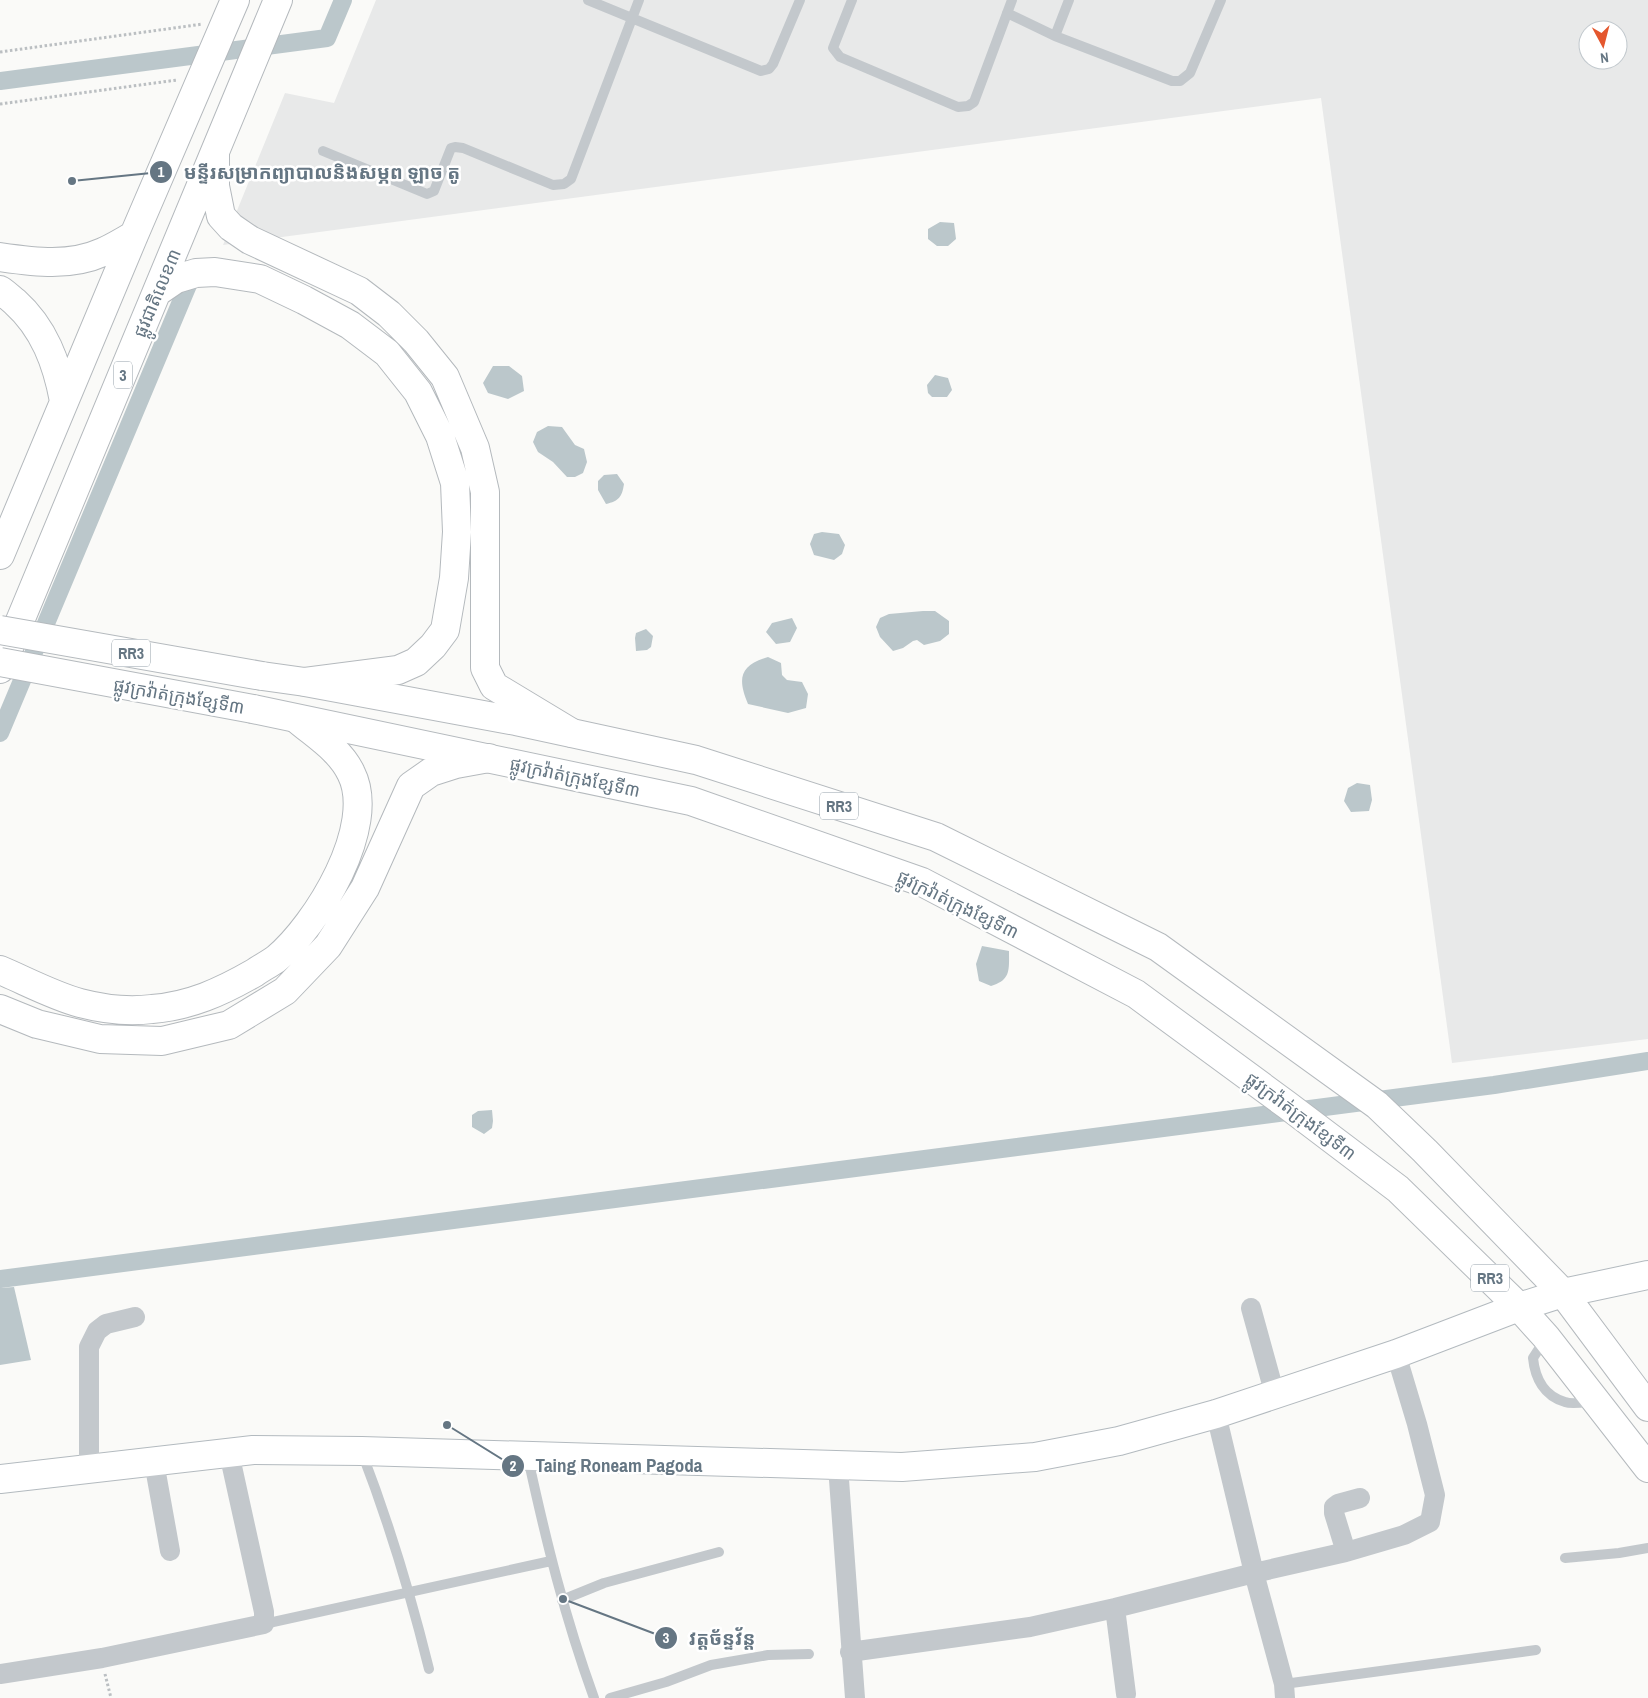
<svg xmlns="http://www.w3.org/2000/svg" width="1648" height="1698" viewBox="0 0 1648 1698" font-family="'Archivo Narrow','Noto Sans Khmer',sans-serif">
<style>
.built{fill:#e8e9e9;fill-rule:evenodd}
.water{fill:#bbc7cb}
.lines{fill:none;stroke-linecap:round;stroke-linejoin:round}
.canal{stroke:#bbc7cb;stroke-width:18}
.secondary-casing{stroke:#b3babf;stroke-width:30}
.primary-casing{stroke:#b5babe;stroke-width:30}
.highway-casing{stroke:#b4b9bd;stroke-width:30}
.path{stroke:#bbbfc2;stroke-width:3;stroke-dasharray:2.5 2.5;stroke-linecap:butt}
.lane{stroke:#c3c8cc;stroke-width:10}
.street{stroke:#c3c8cc;stroke-width:20}
.secondary{stroke:#fff;stroke-width:28}
.primary{stroke:#fff;stroke-width:28}
.highway{stroke:#fff;stroke-width:28}
.primary-bridge-casing{stroke:#b5babe;stroke-width:30;stroke-linecap:butt}
.primary-bridge{stroke:#fff;stroke-width:28}
.labels{text-anchor:middle;dominant-baseline:central;stroke-width:5;stroke-linejoin:round;paint-order:stroke}
.shield{fill:#fff;stroke:#939fa8;stroke-width:1}
.shield-label{font-size:16px;font-weight:bold;fill:#657683}
.street-label{font-size:18px;fill:#657683;stroke:#fff}
.leader{fill:none;stroke:#657683;stroke-width:2}
.callout-dot{fill:#657683;stroke:#fff;stroke-width:2}
.mark-label{font-size:15px;text-anchor:middle;font-weight:bold;fill:#fff}
.callout-label{font-size:19px;text-anchor:middle;font-weight:bold;fill:#657683;stroke:#fff;stroke-width:5;stroke-linejoin:round;paint-order:stroke}
</style>
<rect width="100%" height="100%" fill="#fafaf8"/>
<path class="built" d="M 376,0 L 1648,0 L 1648,1039 L 1452,1063 L 1321,98 L 223,245 L 285,93 L 334,103 ZM 1588,30 L 1618,30 L 1618,60 L 1588,60 Z"/>
<path class="water" d="M 940,222 L 954,223 L 956,239 L 948,246 L 937,246 L 928,239 L 928,229 Z
M 493,366 L 509,366 L 522,376 L 524,391 L 508,399 L 488,393 L 483,383 Z
M 935,375 L 948,378 L 952,390 L 947,397 L 932,397 L 928,393 L 927,385 Z
M 548,426 L 562,427 L 575,445 L 584,449 L 587,462 L 583,473 L 575,477 L 567,477 L 553,462 L 538,452 L 533,442 L 537,432 Z
M 617,474 L 624,484 C 622,497 619,501 606,504 L 598,490 L 598,481 L 604,475 Z
M 822,532 L 839,534 L 845,545 L 842,554 L 834,560 L 814,555 L 810,544 L 814,534 Z
M 923,611 L 935,611 L 949,621 L 949,634 L 940,641 L 924,645 L 917,640 L 913,641 L 903,648 L 893,651 L 880,637 L 876,627 L 880,618 L 889,614 Z
M 792,618 L 797,628 L 790,642 L 776,644 L 766,632 L 772,623 Z
M 646,629 L 653,636 L 651,647 L 647,650 L 636,651 L 635,638 L 636,633 Z
M 768,657 L 781,663 L 782,675 L 787,680 L 802,682 L 808,694 L 806,708 L 788,713 L 748,704 C 737,678 740,665 768,657 Z
M 1357,783 L 1370,785 L 1372,800 L 1369,811 L 1351,812 L 1344,801 L 1348,788 Z
M 982,946 L 1009,951 C 1009,970 1011,980 991,986 L 979,981 L 976,964 Z
M 492,1110 L 493,1121 L 492,1128 L 484,1134 L 472,1127 L 472,1115 L 478,1111 Z
M 14,1287 L 31,1360 L 0,1365 L 0,1288 Z"/>
<g class="lines">
<path class="canal" d="M 0,81 L 327,38 L 343,0
M 0,733 L 188,285
M 0,1279 L 1494,1085 L 1648,1061"/>
<g class="secondary-casing">
<path id="secondary" d="M 0,1479 L 253,1450 L 362,1451 L 902,1467 L 1035,1457 L 1119,1441 L 1216,1414 L 1396,1354 L 1519,1307 L 1563,1293 L 1648,1275"/>
</g>
<g class="primary-casing">
<path id="primary" d="M 262,676 L 305,682 L 516,721 L 696,760 L 936,837 L 1158,947 L 1377,1105 L 1425,1151 L 1563,1293 L 1648,1407
M 253,709 L 691,801 L 922,882 L 1136,994 L 1287,1105 L 1398,1189 L 1519,1307 L 1546,1337 L 1648,1468"/>
</g>
<g class="highway-casing">
<path id="highway" d="M 215,154 L 215,186 L 221,216 L 231,227 L 250,240 L 359,291 L 389,314 L 416,341 L 445,377 L 475,448 L 485,492 L 485,668 L 494,686 L 572,733
M 0,257 C 35,262 70,267 103,252 C 114,247 124,241 134,235
M 0,290 C 5,293 10,298 15,302 C 44,328 57,363 64,401
M 157,292 L 176,279 L 196,273 L 215,272 L 260,279 L 304,300 L 350,325 L 387,353 L 418,392 L 440,436 L 455,483 L 457,532 L 454,578 L 445,630 L 433,646 L 416,662 L 398,670 L 305,682
M 0,555 L 134,235 L 235,0
M 0,669 L 278,0
M 0,970 C 26,981 54,996 80,1003 C 103,1009 129,1012 152,1009 C 190,1006 221,992 254,973 C 261,968 269,964 276,959 C 317,925 378,826 351,773 C 340,750 317,736 298,720
M 0,1009 L 37,1024 L 100,1039 L 162,1041 L 229,1025 L 285,991 L 328,946 L 365,888 L 411,786 L 431,772 L 456,764 L 489,758"/>
</g>
<path class="path" d="M 0,52 L 203,24
M 0,104 L 177,80
M 105,1674 L 111,1698"/>
<path class="lane" d="M 588,0 L 761,71 L 769,69 L 773,64 L 800,0
M 852,0 L 833,48 L 840,57 L 958,107 L 968,106 L 974,102 L 1012,0
M 1007,13 L 1055,36 L 1172,81 L 1180,81 L 1190,73 L 1221,0
M 1055,36 L 1069,0
M 323,151 L 427,194 L 434,191 L 451,148 L 455,147 L 463,148 L 553,185 L 564,184 L 571,179 L 639,0
M 1546,1338 L 1533,1358 C 1535,1378 1544,1396 1565,1402 C 1573,1405 1585,1402 1593,1401
M 362,1453 C 389,1523 411,1596 429,1669
M 528,1458 C 546,1541 565,1618 594,1698
M 1565,1558 L 1619,1553 L 1648,1548
M 562,1600 L 604,1583 L 719,1552
M 264,1624 L 551,1561
M 1284,1684 L 1536,1650
M 610,1698 L 666,1682 L 711,1665 L 768,1655 L 809,1654"/>
<path class="street" d="M 1251,1308 L 1275,1395
M 1216,1414 L 1254,1573 L 1284,1684 L 1285,1698
M 154,1462 L 170,1551
M 838,1466 L 855,1698
M 89,1469 L 89,1347 L 97,1331 L 106,1324 L 135,1317
M 1346,1552 L 1334,1513 L 1334,1507 L 1338,1504 L 1360,1498
M 1115,1608 L 1126,1694
M 850,1652 L 1030,1627 L 1115,1608 L 1254,1573 L 1346,1552 L 1404,1535 L 1430,1522 L 1435,1495 L 1417,1424 L 1396,1354
M 0,1674 L 102,1658 L 264,1624 L 264,1612 L 229,1453"/>
<use href="#secondary" class="secondary"/>
<use href="#primary" class="primary"/>
<use href="#highway" class="highway"/>
<g class="primary-bridge-casing">
<path id="primary-bridge" d="M 0,630 L 262,676
M 0,662 L 253,709"/>
</g>
<use href="#primary-bridge" class="primary-bridge"/>
</g>
<g class="labels">
<g class="shield">
<rect x="114" y="361.5" width="18" height="27" rx="4"/>
<rect x="112" y="639.5" width="38" height="27" rx="4"/>
<rect x="820" y="792.5" width="38" height="27" rx="4"/>
<rect x="1471" y="1264.5" width="38" height="27" rx="4"/>
</g>
<g class="shield-label">
<text x="123" y="375">3</text>
<text x="131" y="653">RR3</text>
<text x="839" y="806">RR3</text>
<text x="1490" y="1278">RR3</text>
</g>
<g class="street-label">
<text transform="translate(157 293) rotate(-67)">ផ្លូវជាតិលេខ៣</text>
<text transform="translate(179 696) rotate(10)">ផ្លូវក្រវ៉ាត់ក្រុងខ្សែទី៣</text>
<text transform="translate(575 777) rotate(12)">ផ្លូវក្រវ៉ាត់ក្រុងខ្សែទី៣</text>
<text transform="translate(958 904) rotate(26)">ផ្លូវក្រវ៉ាត់ក្រុងខ្សែទី៣</text>
<text transform="translate(1301 1116) rotate(37)">ផ្លូវក្រវ៉ាត់ក្រុងខ្សែទី៣</text>
</g>
</g>
<path class="leader" d="M72 181L161 172M447 1425L513 1466M563 1599L666 1638"/>
<g class="callout-dot">
<circle cx="72" cy="181" r="5"/>
<circle cx="447" cy="1425" r="5"/>
<circle cx="563" cy="1599" r="5"/>
<circle cx="161" cy="172" r="12"/>
<circle cx="513" cy="1466" r="12"/>
<circle cx="666" cy="1638" r="12"/>
</g>
<g class="mark-label">
<text x="161" y="177">1</text>
<text x="513" y="1471">2</text>
<text x="666" y="1643">3</text>
</g>
<g class="callout-label">
<text x="322" y="179">មន្ទីរសម្រាកព្យាបាលនិងសម្ភព ឡាច តូ</text>
<text x="619" y="1472">Taing Roneam Pagoda</text>
<text x="722" y="1645">វត្តច័ន្ទវ័ន្ត</text>
</g>
<g transform="translate(1603 45) rotate(173)"><circle r="24" fill="#ffffff" stroke="#c1c8cd"/>
<path d="M0-4L9 19L0 12L-9 19Z" fill="#e4572e"/>
<text y="-8" font-size="14" font-weight="bold" text-anchor="middle" fill="#657683">N</text>
</g>
</svg>
